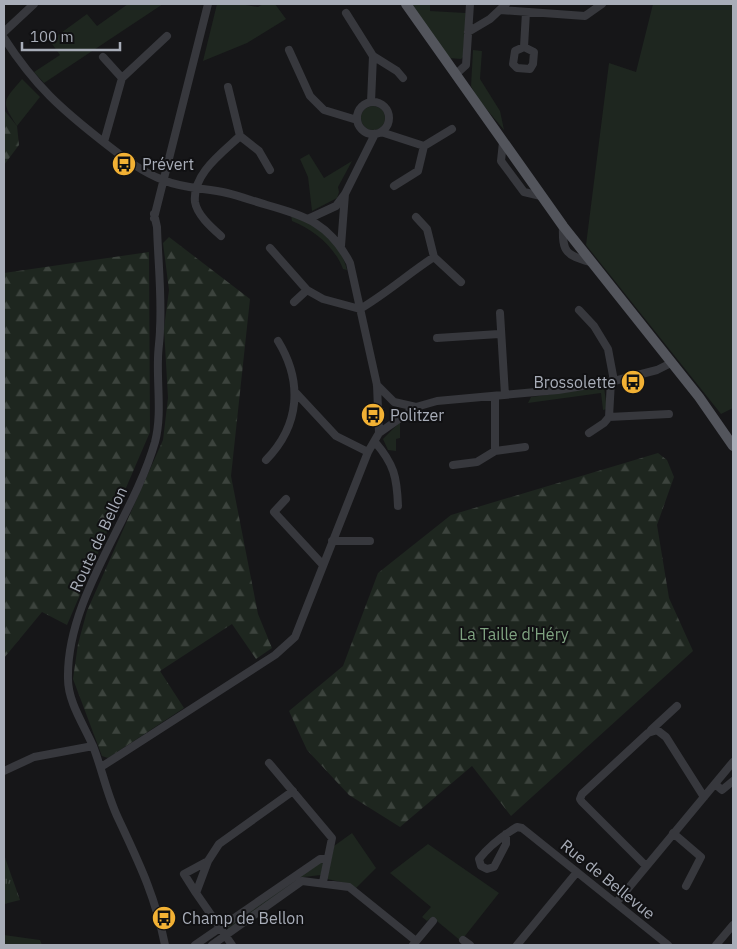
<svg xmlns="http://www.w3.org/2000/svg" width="737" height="949" viewBox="0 0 737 949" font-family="'IBM Plex Sans',sans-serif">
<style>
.green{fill:#1e261f}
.forest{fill:url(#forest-firs)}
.park{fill:url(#park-tufts)}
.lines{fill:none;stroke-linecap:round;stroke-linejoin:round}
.minor{stroke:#37383d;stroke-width:8}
.major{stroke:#53555c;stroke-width:10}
.labels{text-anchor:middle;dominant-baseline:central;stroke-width:4;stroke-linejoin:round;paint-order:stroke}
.poi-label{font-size:16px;fill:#a8adb8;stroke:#111113;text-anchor:start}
.street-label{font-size:16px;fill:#a8adb8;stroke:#111113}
.park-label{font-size:16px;fill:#7fa381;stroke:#111113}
</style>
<defs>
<pattern id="forest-firs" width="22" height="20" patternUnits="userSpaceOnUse" patternTransform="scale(1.25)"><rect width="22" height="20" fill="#1e261f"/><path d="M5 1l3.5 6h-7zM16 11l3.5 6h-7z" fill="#3c433d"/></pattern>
<pattern id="park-tufts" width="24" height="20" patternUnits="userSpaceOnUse" patternTransform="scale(1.25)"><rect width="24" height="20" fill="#1e261f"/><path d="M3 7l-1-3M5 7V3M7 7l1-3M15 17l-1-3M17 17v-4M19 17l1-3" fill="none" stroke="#3c433d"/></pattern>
</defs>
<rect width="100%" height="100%" fill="#161618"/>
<path class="green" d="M 128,4 L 163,4 L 44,83 L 34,72 L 60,55 L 50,41 L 87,14 L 97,26 Z
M 217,4 L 240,4 L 258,7 L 263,4 L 275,4 L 286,19 L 247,43 L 203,61 Z
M 410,4 L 430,4 L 430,11 L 466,13 L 463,57 L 461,59 L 449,58 Z
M 653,4 L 733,4 L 733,408 L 721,414 L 586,245 L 609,63 L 636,72 Z
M 473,50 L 482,51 L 480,79 L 500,111 L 504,130 L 478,99 L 471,86 Z
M 22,79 L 40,97 L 17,126 C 0,100 3,102 22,79 Z
M361 118a12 12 0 1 1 24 0a12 12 0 1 1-24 0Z
M 309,154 L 324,178 L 352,161 L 338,187 L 339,192 L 337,198 L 312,211 L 308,177 L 300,159 Z
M 291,215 C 316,222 341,244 347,270 L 343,269 C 335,247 313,229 292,221 Z
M 604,387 L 607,409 L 603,410 L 601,393 L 528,403 L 531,397 Z
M 400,422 L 400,438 L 396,439 L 396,451 L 388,450 L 383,439 Z
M 352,833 L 376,868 L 356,888 L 350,884 L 327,879 L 334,846 Z
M 428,844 L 499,893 L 461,941 L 432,917 L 427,921 L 422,917 L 431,907 L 390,873 Z
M 321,862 L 323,864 L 321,875 L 304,877 L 229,931 L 226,927 Z
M 4,935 L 40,940 L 42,945 L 4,945 Z"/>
<path class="forest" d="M 4,110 L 17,126 L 19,145 L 4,165 Z
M 169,237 L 250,299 L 231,476 L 258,614 L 272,648 L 256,659 L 232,624 L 160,671 L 184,708 L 108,758 L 102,756 L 73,679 L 78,644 L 87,611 L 163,440 L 168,398 L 164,328 L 169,290 L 163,243 Z
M 149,252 L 150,432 L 67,625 L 42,612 L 4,658 L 4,273 Z
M 658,453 L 667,460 L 674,477 L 657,525 L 669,598 L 693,651 L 511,816 L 472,766 L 400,827 L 349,795 L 307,750 L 289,711 L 343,666 L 378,573 L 451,515 Z"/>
<path class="park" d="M 4,855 L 20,900 L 4,904 Z"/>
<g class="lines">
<path class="minor" d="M 500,10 L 585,16 L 602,4
M 346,13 L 373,56 L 371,102
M 4,32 L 34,4
M 468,32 L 490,19 L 506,4
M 4,38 C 35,86 61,109 106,144 C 124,158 142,172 163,180 C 184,189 206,188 227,193 C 240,196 253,201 267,205 C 306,216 330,224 350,263 L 377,385 L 379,433 L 368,452 L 295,637 L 275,655 L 101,767
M 524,47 L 534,52 L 533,64 L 530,69 L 517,68 L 513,64 L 515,51 L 524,47 L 526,12
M 289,50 L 310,96 L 324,110 L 357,120
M 373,56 L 397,71 L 403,78
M 103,57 L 122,78
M 456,74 L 466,65 L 470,4
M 228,87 L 240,136 L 259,151 L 270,170
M357 118a16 16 0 1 1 32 0a16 16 0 1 1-32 0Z
M 381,132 L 424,146 L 452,129
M 104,142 L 122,78 L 167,36
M 503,142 L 501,161 L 524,192 L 541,196
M 394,186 L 418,171 L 424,146
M 154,214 L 157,227 C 158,261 162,295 160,329 C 160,339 158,349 158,359 C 157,387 162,415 155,442 C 133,519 66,598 68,679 C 68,702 84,725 93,746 C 102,769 107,795 118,818 C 139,863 155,895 165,945
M 416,217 L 427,229 L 434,257 L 461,282
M 154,218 L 208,4
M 310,218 L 336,206 L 345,194 L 375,134
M 563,226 C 562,252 566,255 590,262
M 221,236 C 212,228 197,215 195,202 C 192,174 222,153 240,136
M 341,246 L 345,194
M 270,248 L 307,290 L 323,299 L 360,309 C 387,293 408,274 434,257
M 294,302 L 307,290
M 579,310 L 594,326 L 608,349 L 614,381
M 500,313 L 505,395
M 437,338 L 499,334
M 377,385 L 394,402 L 416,407
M 296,393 L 336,436 L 368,452
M 609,417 L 611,381
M 379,433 L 416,407 L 437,401 L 558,390 L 614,381 L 657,370 L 671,363
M 589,433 L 604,423 L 609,417 L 669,414
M 375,442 C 394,464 397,477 398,506
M 495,451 L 495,396
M 266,460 C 300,425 303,382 278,341
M 453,465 L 477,462 L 495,451 L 525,447
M 286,499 L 274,512 L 323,565
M 332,541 L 370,541
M 651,730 L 677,706
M 269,763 L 332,838 L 323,882
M 4,771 L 34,757 L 93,746
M 715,784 L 722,790 L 733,781
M 673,833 L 701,857 L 686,886
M 506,834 L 506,844 L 494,867 L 487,869 L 481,866 L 479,859 C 489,846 502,836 517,827 L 522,828 L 668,945
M 208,861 L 196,893 L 232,945
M 646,866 L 582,802 L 580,799 L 582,794 L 648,733 L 657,730 L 666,737 L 704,797
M 196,893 L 184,874 L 208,861 L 219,844 L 293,791
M 616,903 L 733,762
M 463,940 L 470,945
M 195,945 L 320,859 L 327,859
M 212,945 L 302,881 L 349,887 L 416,941
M 413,945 L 433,921
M 517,945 L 577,872
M 716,945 L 733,925"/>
<path class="major" d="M 406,4 L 563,226 L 699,397 L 733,446"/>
</g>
<defs>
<g id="bus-disc" transform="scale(1.25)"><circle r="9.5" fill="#f2b134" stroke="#111113"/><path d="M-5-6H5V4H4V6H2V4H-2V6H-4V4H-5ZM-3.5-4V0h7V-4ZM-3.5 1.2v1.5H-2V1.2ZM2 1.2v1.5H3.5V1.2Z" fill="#111"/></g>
</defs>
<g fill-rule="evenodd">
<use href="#bus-disc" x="124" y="164"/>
<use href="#bus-disc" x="633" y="382"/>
<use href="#bus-disc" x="373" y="415"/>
<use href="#bus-disc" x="164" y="918"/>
</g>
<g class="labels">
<g class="poi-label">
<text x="142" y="164">Prévert</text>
<text x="616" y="382" text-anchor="end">Brossolette</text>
<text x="390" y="415">Politzer</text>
<text x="182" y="918">Champ de Bellon</text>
</g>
<g class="street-label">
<text transform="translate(98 539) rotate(-65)">Route de Bellon</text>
<text transform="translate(608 879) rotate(39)">Rue de Bellevue</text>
</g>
<g class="park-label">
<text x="514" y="634">La Taille d'Héry</text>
</g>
</g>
<rect width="737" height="949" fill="none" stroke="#a8adb8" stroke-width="10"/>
<path d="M22 42v8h98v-8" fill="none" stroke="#a8adb8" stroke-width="2.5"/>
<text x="30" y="42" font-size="15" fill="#a8adb8" stroke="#111113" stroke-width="4" paint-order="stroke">100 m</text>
</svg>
